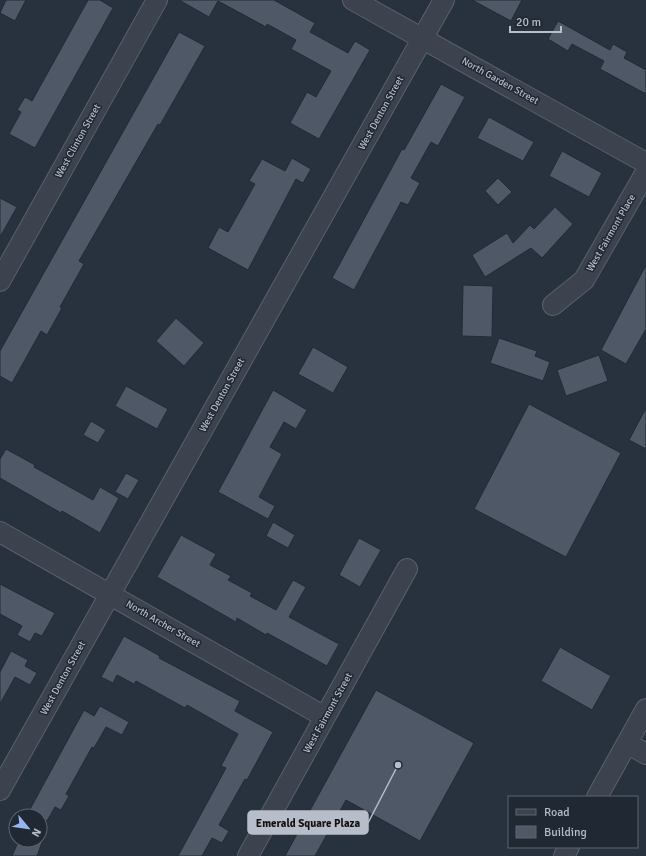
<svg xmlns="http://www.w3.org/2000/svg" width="646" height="856" viewBox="0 0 646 856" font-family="Signika,sans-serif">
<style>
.building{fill:#4e5866;stroke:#222a35}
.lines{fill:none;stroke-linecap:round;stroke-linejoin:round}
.minor-casing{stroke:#59616c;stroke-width:22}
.minor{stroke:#3c434e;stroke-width:20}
.labels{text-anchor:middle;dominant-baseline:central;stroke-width:3;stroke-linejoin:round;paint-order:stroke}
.street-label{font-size:10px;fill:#b8bec9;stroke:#202833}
.leader{fill:none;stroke:#b8bec9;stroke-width:1.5}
.callout-dot{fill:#b8bec9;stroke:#202833;stroke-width:1.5}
.callout{fill:#b8bec9;stroke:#b8bec9;stroke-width:1.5}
.callout-label{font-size:11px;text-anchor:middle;font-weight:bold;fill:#111}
</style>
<rect width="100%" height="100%" fill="#28313e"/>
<path class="building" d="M 6,0 L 26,0 L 15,21 L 0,13 Z
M 88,0 L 100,0 L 113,8 L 35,148 L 9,134 L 21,112 L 17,110 L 25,97 L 32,101 Z
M 179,0 L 274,0 L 315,23 L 310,32 L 348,53 L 355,41 L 370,50 L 319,139 L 290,123 L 307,92 L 316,97 L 331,71 L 291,49 L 296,40 L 267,24 L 266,27 L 218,1 L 209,17 Z
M 472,0 L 522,0 L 511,21 Z
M 558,21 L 610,50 L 613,44 L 627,52 L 624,58 L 646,70 L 646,94 L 600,69 L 604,61 L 572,44 L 568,51 L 548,39 Z
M 179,32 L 205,46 L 160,125 L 158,124 L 79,261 L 84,264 L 60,307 L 62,308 L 47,335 L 41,331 L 12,383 L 0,376 L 0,351 Z
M 441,84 L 465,97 L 438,146 L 431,142 L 411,178 L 420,183 L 408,205 L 401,202 L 354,290 L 332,278 L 402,149 L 404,150 Z
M 489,117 L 534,142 L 523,161 L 477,138 Z
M 562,151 L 602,173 L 589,197 L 549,176 Z
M 292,158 L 311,169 L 303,183 L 296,179 L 248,270 L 208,248 L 219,227 L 228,232 L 255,184 L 249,181 L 262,159 L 285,171 Z
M 498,178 L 512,192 L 498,205 L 485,191 Z
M 0,198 L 17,207 L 0,237 Z
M 555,207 L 573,224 L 542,258 L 531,248 L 485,277 L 472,255 L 507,233 L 513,243 L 530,225 L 534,229 Z
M 646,265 L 646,329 L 626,364 L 601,350 Z
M 463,285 L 493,286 L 492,337 L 462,336 Z
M 176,318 L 204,343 L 184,366 L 156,341 Z
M 499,338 L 537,351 L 535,356 L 550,362 L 543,381 L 490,363 Z
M 313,347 L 348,367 L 333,393 L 298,374 Z
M 599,355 L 608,381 L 566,396 L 557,370 Z
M 126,386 L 168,409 L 157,429 L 115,406 Z
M 273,390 L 307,410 L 296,429 L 284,422 L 270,447 L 282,454 L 259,497 L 275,506 L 268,519 L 218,492 Z
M 529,404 L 621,453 L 566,557 L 474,509 Z
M 646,408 L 646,449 L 629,440 Z
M 91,421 L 106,430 L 98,443 L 83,435 Z
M 6,449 L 35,465 L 34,467 L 93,500 L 100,487 L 119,498 L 100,533 L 62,511 L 61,513 L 0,478 L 0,459 Z
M 126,473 L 139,480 L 128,499 L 115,492 Z
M 273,522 L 295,535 L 288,548 L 266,536 Z
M 181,535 L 216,554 L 210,565 L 231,576 L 228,580 L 252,593 L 250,596 L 276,610 L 293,580 L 306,587 L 289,617 L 339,644 L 327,666 L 267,633 L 266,635 L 237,618 L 236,622 L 157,577 Z
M 359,538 L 381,550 L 360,587 L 339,575 Z
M 0,584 L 55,613 L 42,636 L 35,633 L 30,642 L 17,635 L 22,626 L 0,614 Z
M 124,636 L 160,656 L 159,658 L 240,701 L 235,711 L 273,732 L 247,780 L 245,779 L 219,825 L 229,831 L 222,843 L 212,838 L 202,856 L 178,856 L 226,768 L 221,766 L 238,734 L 187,705 L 185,708 L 136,681 L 134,684 L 117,675 L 113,683 L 101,677 Z
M 560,647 L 611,676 L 592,710 L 541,681 Z
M 11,651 L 28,660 L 25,666 L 37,673 L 30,685 L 15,677 L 0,704 L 0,672 Z
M 376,690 L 474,743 L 420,841 L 346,800 L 315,856 L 285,856 Z
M 100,706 L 129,722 L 122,735 L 106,727 L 94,748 L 92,747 L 66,794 L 69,796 L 61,810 L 55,807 L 47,821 L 29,811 L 84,710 L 94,716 Z
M 19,840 L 43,840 L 37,856 L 12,856 Z"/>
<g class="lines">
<g class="minor-casing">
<path id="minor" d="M 353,0 L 646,163
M 0,281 L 157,0
M 553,305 L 584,280 L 646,172
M 0,532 L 325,717
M 627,743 L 646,754
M 0,790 L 444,0
M 597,797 L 646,709
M 248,856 L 407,569
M 564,856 L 569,847"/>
</g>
<use href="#minor" class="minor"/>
</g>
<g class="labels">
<g class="street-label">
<text transform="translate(500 81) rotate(29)">North Garden Street</text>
<text transform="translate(381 113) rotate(-61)">West Denton Street</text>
<text transform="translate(78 141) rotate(-61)">West Clinton Street</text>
<text transform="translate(611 233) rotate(-60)">West Fairmont Place</text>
<text transform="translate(222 395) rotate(-61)">West Denton Street</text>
<text transform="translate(163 624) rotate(30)">North Archer Street</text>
<text transform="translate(63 678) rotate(-61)">West Denton Street</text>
<text transform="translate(328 713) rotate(-61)">West Fairmont Street</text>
</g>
</g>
<path class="leader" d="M398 765L368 823"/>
<circle class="callout-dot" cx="398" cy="765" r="4"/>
<rect class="callout" x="248" y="811" width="120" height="23" rx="4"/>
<g class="callout-label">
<text x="308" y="827">Emerald Square Plaza</text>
</g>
<rect x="508" y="796" width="130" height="52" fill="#202833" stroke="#5d646f"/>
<rect x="516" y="809" width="20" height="6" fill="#3c434e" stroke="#5d646f"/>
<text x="544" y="816" font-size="12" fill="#b8bec9">Road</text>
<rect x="516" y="826" width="20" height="12" fill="#4e5866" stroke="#5d646f"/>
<text x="544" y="836" font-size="12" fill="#b8bec9">Building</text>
<g transform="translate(28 828) rotate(119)"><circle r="19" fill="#202833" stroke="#5d646f"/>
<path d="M0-3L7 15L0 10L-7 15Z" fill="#97b6ee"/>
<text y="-6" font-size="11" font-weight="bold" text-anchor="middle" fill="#b8bec9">N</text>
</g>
<path d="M510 26v6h51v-6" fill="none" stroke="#b8bec9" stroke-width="2"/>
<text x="516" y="26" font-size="12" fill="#b8bec9" stroke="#202833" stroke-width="3" paint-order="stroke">20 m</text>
</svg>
